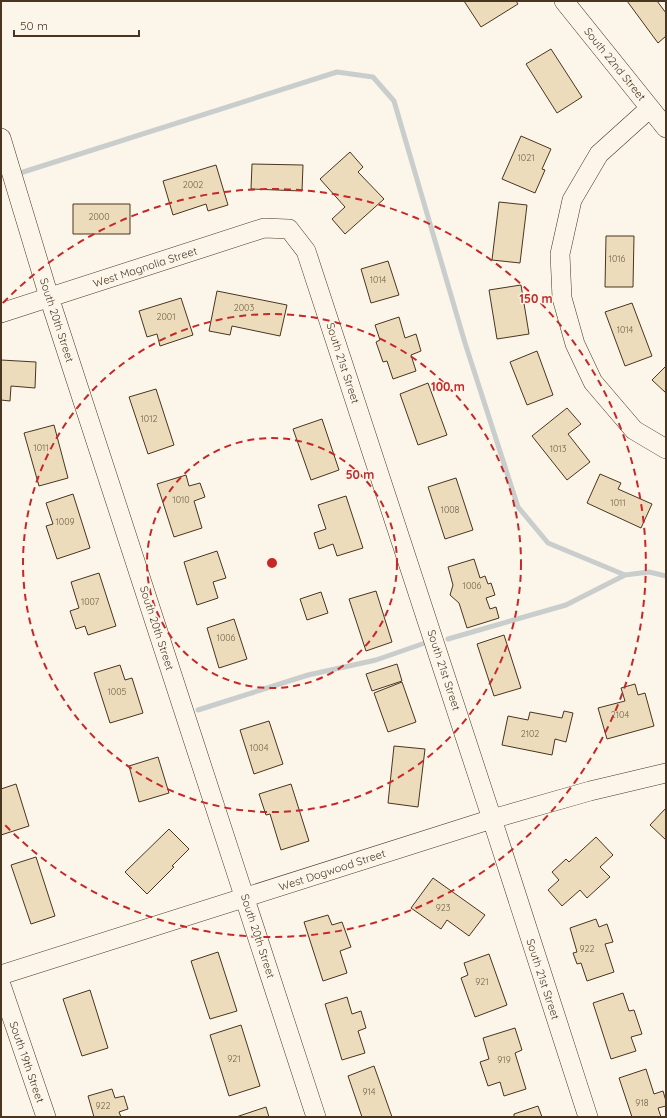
<svg xmlns="http://www.w3.org/2000/svg" width="667" height="1118" viewBox="0 0 667 1118" font-family="Quicksand,sans-serif">
<style>
.lines{fill:none;stroke-linecap:round;stroke-linejoin:round}
.stream{stroke:#c9cecd;stroke-width:5}
.building{fill:#ecdcbc;stroke:#4a3520}
.minor-casing{stroke:#4a3520;stroke-width:20}
.minor{stroke:#fbf6e9;stroke-width:19}
.ring{fill:none;stroke:#c62828;stroke-width:2;stroke-dasharray:7 5}
.labels{text-anchor:middle;dominant-baseline:central;stroke-width:3;stroke-linejoin:round;paint-order:stroke}
.number-label{font-size:9px;fill:#725f47}
.street-label{font-size:11px;fill:#4a3520;stroke:#fbf6e9}
.centre{fill:#c62828;stroke:#fbf6e9;stroke-width:2}
.ring-label{font-size:12px;text-anchor:middle;font-weight:bold;fill:#c62828;stroke:#fbf6e9;stroke-width:3;stroke-linejoin:round;paint-order:stroke}
</style>
<rect width="100%" height="100%" fill="#fbf6e9"/>
<g class="lines">
<path class="stream" d="M 17,174 L 337,72 L 373,77 L 394,101 L 465,343 L 518,507 L 548,543 L 625,575 L 649,572 L 666,576
M 448,639 L 566,605 L 625,575
M 198,710 L 308,675 L 376,660 L 422,644"/>
</g>
<path class="building" d="M 464,1 L 516,1 L 518,4 L 481,27 Z
M 627,1 L 657,1 L 666,13 L 666,36 L 658,43 Z
M 551,49 L 582,97 L 557,113 L 526,64 Z
M 521,136 L 551,149 L 542,169 L 545,170 L 535,193 L 502,179 Z
M 350,152 L 363,167 L 358,172 L 384,199 L 345,234 L 332,219 L 345,207 L 320,179 Z
M 252,164 L 303,165 L 302,191 L 251,189 Z
M 216,165 L 228,205 L 208,211 L 206,204 L 173,215 L 163,181 Z
M 499,202 L 527,205 L 520,263 L 492,260 Z
M 73,204 L 130,204 L 130,234 L 73,234 Z
M 606,236 L 634,236 L 633,287 L 605,287 Z
M 388,261 L 399,295 L 371,303 L 361,269 Z
M 521,285 L 529,334 L 497,339 L 489,290 Z
M 217,291 L 287,305 L 280,336 L 232,326 L 230,335 L 209,331 Z
M 181,298 L 193,335 L 160,346 L 157,334 L 147,337 L 139,311 Z
M 632,303 L 652,356 L 625,366 L 605,312 Z
M 399,317 L 405,338 L 416,334 L 421,351 L 411,355 L 416,371 L 393,379 L 387,361 L 383,362 L 376,342 L 380,340 L 375,325 Z
M 537,351 L 553,395 L 527,405 L 510,362 Z
M 1,360 L 36,362 L 35,388 L 11,386 L 10,401 L 1,400 Z
M 666,366 L 666,393 L 652,380 Z
M 428,383 L 447,435 L 418,445 L 400,394 Z
M 156,389 L 174,445 L 148,454 L 129,397 Z
M 567,408 L 581,424 L 568,434 L 590,462 L 567,480 L 532,436 Z
M 322,419 L 339,470 L 311,480 L 293,429 Z
M 54,425 L 68,478 L 39,486 L 24,433 Z
M 600,474 L 621,483 L 618,489 L 652,504 L 641,528 L 587,503 Z
M 186,475 L 189,486 L 200,483 L 205,497 L 194,501 L 202,528 L 174,537 L 157,484 Z
M 456,478 L 473,530 L 445,539 L 428,487 Z
M 73,494 L 90,548 L 57,559 L 46,526 L 53,524 L 46,503 Z
M 346,496 L 363,548 L 337,556 L 333,544 L 319,549 L 314,533 L 326,529 L 318,505 Z
M 217,551 L 226,578 L 213,582 L 218,598 L 197,605 L 184,562 Z
M 474,559 L 480,578 L 485,576 L 488,584 L 491,583 L 495,595 L 486,598 L 490,609 L 496,607 L 499,618 L 467,628 L 459,603 L 450,595 L 453,585 L 448,567 Z
M 99,573 L 116,626 L 88,635 L 85,626 L 76,629 L 70,611 L 79,608 L 71,582 Z
M 376,591 L 392,642 L 366,651 L 349,599 Z
M 321,592 L 328,613 L 307,620 L 300,599 Z
M 234,619 L 247,659 L 219,668 L 207,628 Z
M 504,635 L 521,688 L 494,696 L 477,644 Z
M 397,664 L 402,681 L 372,691 L 366,674 Z
M 120,665 L 125,680 L 132,678 L 143,713 L 110,723 L 94,673 Z
M 402,682 L 416,722 L 388,732 L 374,693 Z
M 635,684 L 638,695 L 645,693 L 654,726 L 607,739 L 598,708 L 625,701 L 621,688 Z
M 564,711 L 573,713 L 566,742 L 555,739 L 552,755 L 502,745 L 508,716 L 528,720 L 530,712 L 562,718 Z
M 269,721 L 283,764 L 254,774 L 240,730 Z
M 394,746 L 425,749 L 418,807 L 388,803 Z
M 158,757 L 169,793 L 139,802 L 129,766 Z
M 16,784 L 29,826 L 1,835 L 1,789 Z
M 291,784 L 309,841 L 281,850 L 270,814 L 266,815 L 259,794 Z
M 666,808 L 666,840 L 650,825 Z
M 169,829 L 189,849 L 172,866 L 174,867 L 147,894 L 125,872 Z
M 596,837 L 613,855 L 600,867 L 610,877 L 587,898 L 580,890 L 562,906 L 548,890 L 559,880 L 552,872 L 566,859 L 569,862 Z
M 36,857 L 55,916 L 31,924 L 11,865 Z
M 433,878 L 485,915 L 469,936 L 447,920 L 441,929 L 411,908 Z
M 328,915 L 332,925 L 342,922 L 351,947 L 340,951 L 347,973 L 323,981 L 304,922 Z
M 596,919 L 599,927 L 607,924 L 613,942 L 605,944 L 614,972 L 587,981 L 581,963 L 577,964 L 573,953 L 577,952 L 570,928 Z
M 218,952 L 237,1011 L 210,1019 L 191,961 Z
M 489,954 L 507,1005 L 475,1017 L 461,978 L 468,975 L 464,963 Z
M 90,990 L 108,1048 L 82,1056 L 63,999 Z
M 623,993 L 629,1011 L 634,1010 L 642,1034 L 631,1037 L 636,1051 L 611,1059 L 593,1003 Z
M 347,997 L 352,1014 L 361,1011 L 366,1028 L 358,1031 L 365,1053 L 342,1060 L 325,1004 Z
M 241,1025 L 260,1086 L 229,1096 L 210,1035 Z
M 515,1028 L 522,1050 L 515,1053 L 526,1089 L 504,1096 L 500,1082 L 488,1086 L 480,1062 L 489,1059 L 483,1038 Z
M 374,1066 L 392,1117 L 362,1117 L 348,1076 Z
M 646,1069 L 654,1094 L 663,1091 L 666,1101 L 666,1106 L 658,1108 L 661,1117 L 632,1117 L 619,1078 Z
M 112,1089 L 115,1098 L 124,1096 L 128,1109 L 119,1112 L 121,1117 L 94,1117 L 88,1096 Z
M 538,1106 L 542,1117 L 514,1117 L 514,1114 Z
M 266,1107 L 269,1117 L 236,1117 Z"/>
<g class="lines">
<g class="minor-casing">
<path id="minor" d="M 564,1 L 666,128
M 650,108 L 599,154 L 572,200 L 560,254 L 562,298 L 575,344 L 593,382 L 634,430 L 666,449
M 1,138 L 49,297 L 316,1117
M 1,313 L 264,228 L 289,229 L 306,251 L 492,819 L 588,1117
M 1,975 L 492,819 L 590,791 L 666,773
M 1,985 L 46,1117"/>
</g>
<use href="#minor" class="minor"/>
</g>
<g class="ring">
<circle cx="272" cy="563" r="125"/>
<circle cx="272" cy="563" r="249"/>
<path d="M3 303A374 374 0 1 1 3 823"/>
</g>
<g class="labels">
<g class="number-label">
<text x="526" y="157">1021</text>
<text x="193" y="184">2002</text>
<text x="99" y="216">2000</text>
<text x="617" y="258">1016</text>
<text x="378" y="279">1014</text>
<text x="244" y="307">2003</text>
<text x="166" y="316">2001</text>
<text x="625" y="329">1014</text>
<text x="149" y="418">1012</text>
<text x="41" y="447">1011</text>
<text x="558" y="448">1013</text>
<text x="181" y="499">1010</text>
<text x="618" y="502">1011</text>
<text x="450" y="509">1008</text>
<text x="65" y="521">1009</text>
<text x="472" y="585">1006</text>
<text x="90" y="601">1007</text>
<text x="226" y="637">1006</text>
<text x="117" y="691">1005</text>
<text x="620" y="714">2104</text>
<text x="530" y="733">2102</text>
<text x="259" y="747">1004</text>
<text x="443" y="907">923</text>
<text x="587" y="948">922</text>
<text x="482" y="981">921</text>
<text x="234" y="1058">921</text>
<text x="504" y="1059">919</text>
<text x="369" y="1091">914</text>
<text x="642" y="1102">918</text>
<text x="103" y="1105">922</text>
</g>
<g class="street-label">
<text transform="translate(615 64) rotate(51)">South 22nd Street</text>
<text transform="translate(145 267) rotate(-18)">West Magnolia Street</text>
<text transform="translate(57 320) rotate(72)">South 20th Street</text>
<text transform="translate(343 363) rotate(72)">South 21st Street</text>
<text transform="translate(157 628) rotate(72)">South 20th Street</text>
<text transform="translate(444 670) rotate(72)">South 21st Street</text>
<text transform="translate(332 870) rotate(-18)">West Dogwood Street</text>
<text transform="translate(258 936) rotate(72)">South 20th Street</text>
<text transform="translate(543 979) rotate(72)">South 21st Street</text>
<text transform="translate(27 1062) rotate(71)">South 19th Street</text>
</g>
</g>
<circle cx="272" cy="563" r="6" class="centre"/>
<g class="ring-label">
<text x="536" y="303">150 m</text>
<text x="448" y="391">100 m</text>
<text x="360" y="479">50 m</text>
</g>
<rect width="667" height="1118" fill="none" stroke="#4a3520" stroke-width="4"/>
<path d="M14 30v6h125v-6" fill="none" stroke="#4a3520" stroke-width="2"/>
<text x="20" y="30" font-size="12" fill="#4a3520" stroke="#fbf6e9" stroke-width="3" paint-order="stroke">50 m</text>
</svg>
